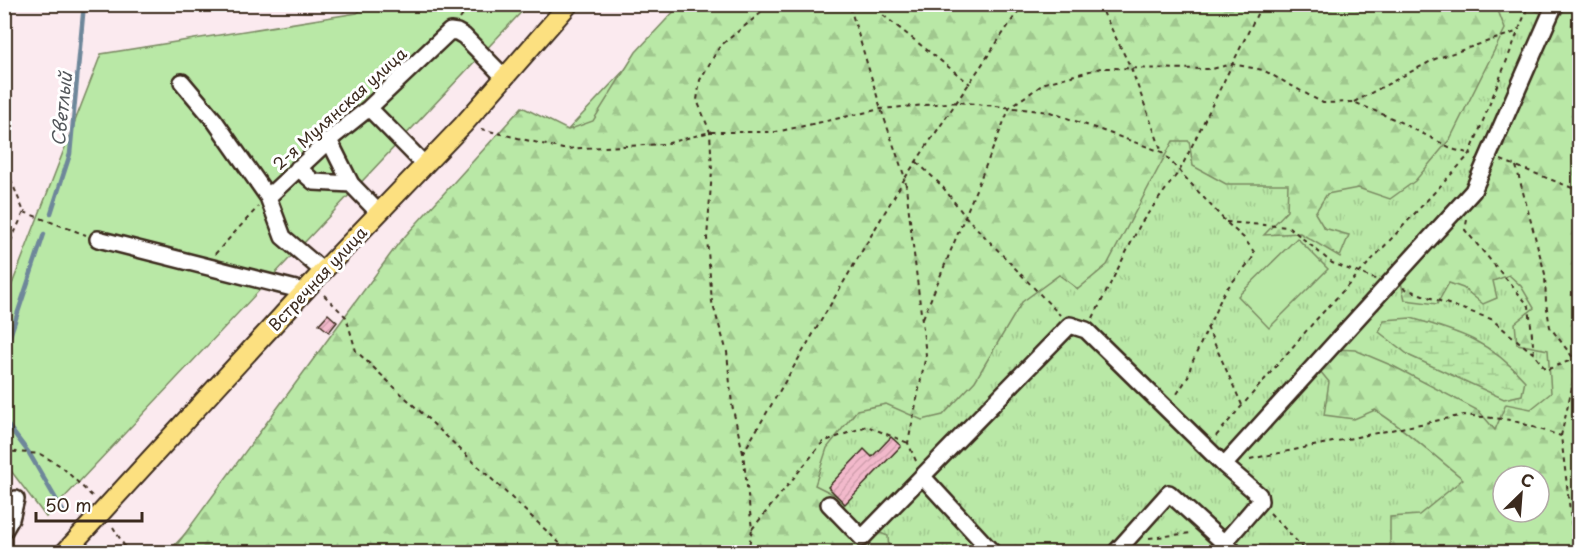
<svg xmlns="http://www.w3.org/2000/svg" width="1584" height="557" viewBox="0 0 1584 557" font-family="'Playpen Sans',sans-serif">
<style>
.grass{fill:url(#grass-tufts);stroke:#7a8962;stroke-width:1.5;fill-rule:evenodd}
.forest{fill:url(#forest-firs);stroke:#7a8962;stroke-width:1.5;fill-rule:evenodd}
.wetland{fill:url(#wetland-marsh);stroke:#7a8962;stroke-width:1.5}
.garden{fill:#b9e8a6;stroke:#7a8962;stroke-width:1.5}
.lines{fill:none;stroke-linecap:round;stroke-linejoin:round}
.stream{stroke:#6e879a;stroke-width:4.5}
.building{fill:url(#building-hatch);stroke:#3b2a1e;stroke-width:1.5}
.minor-casing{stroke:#3b2a1e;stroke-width:20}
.major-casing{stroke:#3b2a1e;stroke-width:22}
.path{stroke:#3b2a1e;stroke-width:2;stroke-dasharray:4.5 4.5;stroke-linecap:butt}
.minor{stroke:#fff;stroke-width:15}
.major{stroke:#fce080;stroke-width:18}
.labels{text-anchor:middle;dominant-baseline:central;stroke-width:6;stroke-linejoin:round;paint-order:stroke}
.street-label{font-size:16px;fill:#3b2a1e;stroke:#fff}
.water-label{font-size:18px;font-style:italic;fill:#54585c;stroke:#fff}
</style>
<defs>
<pattern id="grass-tufts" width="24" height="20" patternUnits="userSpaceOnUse" patternTransform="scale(1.5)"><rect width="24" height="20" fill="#b9e8a6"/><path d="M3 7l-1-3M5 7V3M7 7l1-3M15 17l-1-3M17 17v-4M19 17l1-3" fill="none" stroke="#a0c78e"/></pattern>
<pattern id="forest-firs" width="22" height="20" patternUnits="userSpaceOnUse" patternTransform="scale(1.5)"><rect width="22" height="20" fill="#b9e8a6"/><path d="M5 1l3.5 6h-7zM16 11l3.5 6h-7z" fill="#a0c78e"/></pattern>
<pattern id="wetland-marsh" width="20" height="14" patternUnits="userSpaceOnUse" patternTransform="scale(1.5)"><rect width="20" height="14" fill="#b9e8a6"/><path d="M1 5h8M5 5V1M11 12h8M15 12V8" fill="none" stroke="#a0c78e"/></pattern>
<pattern id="building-hatch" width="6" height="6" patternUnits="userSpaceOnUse" patternTransform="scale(1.5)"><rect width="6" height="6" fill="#f2b9cb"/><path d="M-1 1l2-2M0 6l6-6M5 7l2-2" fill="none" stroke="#d09fae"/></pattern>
</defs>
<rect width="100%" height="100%" fill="#fbeaef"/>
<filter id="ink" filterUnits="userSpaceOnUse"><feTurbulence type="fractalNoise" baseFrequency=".0167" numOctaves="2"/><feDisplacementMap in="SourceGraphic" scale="12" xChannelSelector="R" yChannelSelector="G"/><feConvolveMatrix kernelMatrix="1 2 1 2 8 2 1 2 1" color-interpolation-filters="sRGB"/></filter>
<g filter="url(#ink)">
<path class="grass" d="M 1520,4 L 1579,29 L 1579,552 L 168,552 L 686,5 ZM 1503,476 L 1539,476 L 1539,512 L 1503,512 Z"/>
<path class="forest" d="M 679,5 L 1496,5 L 1505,29 L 1450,139 L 1415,181 L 1390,199 L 1358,188 L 1327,194 L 1315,213 L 1324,228 L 1349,235 L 1340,257 L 1300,233 L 1264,235 L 1287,211 L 1288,184 L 1226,184 L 1193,166 L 1189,141 L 1173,141 L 1107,265 L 1078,289 L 1059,275 L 1022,302 L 975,381 L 943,415 L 922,420 L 886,404 L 857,410 L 827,448 L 815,485 L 845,500 L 839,524 L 858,524 L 888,536 L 889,552 L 174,552 L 173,550 L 398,244 L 522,107 L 568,130 L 593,121 L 636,52 L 679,6 Z
M 1567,5 L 1579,5 L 1579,552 L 1390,552 L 1390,517 L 1419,515 L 1463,479 C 1434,456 1407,430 1375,410 L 1354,419 L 1324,415 L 1329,382 L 1320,371 L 1337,349 L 1355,350 L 1393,366 L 1479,411 L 1495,430 L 1506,404 L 1531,409 L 1551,393 L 1548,350 L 1517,344 L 1515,323 L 1534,308 L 1521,286 L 1509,275 L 1493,281 L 1497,298 L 1483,304 L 1463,288 L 1449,283 L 1437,304 L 1405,300 L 1400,278 L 1465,208 L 1492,168 L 1503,147 L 1520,96 L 1528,84 L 1555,24 ZM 1503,476 L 1539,476 L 1539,512 L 1503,512 Z"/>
<path class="wetland" d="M 1411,318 C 1460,332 1490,341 1525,381 L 1522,395 L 1504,399 L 1410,356 L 1379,332 L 1384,320 Z"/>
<path class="garden" d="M 368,5 L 528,5 L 46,517 L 5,463 L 4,305 L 101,54 L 357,13 Z
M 1297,238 L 1328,269 L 1269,328 L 1238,296 Z"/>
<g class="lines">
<path class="stream" d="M 51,213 L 70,154 L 84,4
M 4,354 L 44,234
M 4,420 L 29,453 L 64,513"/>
</g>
<path class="building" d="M 328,314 L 337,322 L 329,332 L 319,324 Z
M 891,437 L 901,446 L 845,504 L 828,487 L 864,449 L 872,457 Z"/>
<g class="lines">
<g class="minor-casing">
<path id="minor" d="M 182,82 L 214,120 L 268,197
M 369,108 L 425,165
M 329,140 L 351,184
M 298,168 L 314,182 L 351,184 L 379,213
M 98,239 L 304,291
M 323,271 L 283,237 L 268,197 L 329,140 L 369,108 L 450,31 L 457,32 L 464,36 L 505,78
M 922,476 L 992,552
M 829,504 L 862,538 L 1070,325 L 1086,330 L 1224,465
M 4,531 L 11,519 L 16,499
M 1224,543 L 1260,501 L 1259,495 L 1224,465 L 1473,191 L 1555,4
M 1116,552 L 1169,493 L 1234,552"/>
</g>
<g class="major-casing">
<path id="major" d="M 65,552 L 323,271 L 463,125 L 569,4"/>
</g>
<path class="path" d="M 869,4 L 970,84
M 1099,4 L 1131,68 L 1162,152
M 460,19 L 471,4
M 1354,102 L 1435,59 L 1516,32
M 481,129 L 563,149 L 665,144 L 710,132 L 776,132 L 881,109 L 958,102 L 1050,112 L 1162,152 L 1226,222 L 1244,238 L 1254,252 L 1252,259 L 1224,292 L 1191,365 L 1188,377 L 1175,397
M 1501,160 L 1580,191
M 917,162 L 942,186 L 965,216 L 1060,315
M 4,163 L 24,212 L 4,256
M 1516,166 L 1545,274 L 1546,303 L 1550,327 L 1574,359 L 1573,383 L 1561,436 L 1575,552
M 24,212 L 86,235
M 1467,220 L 1465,230 L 1529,306 L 1534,354 L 1546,370 L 1574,359 L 1580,354
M 1226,222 L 1289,227 L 1332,263 L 1375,279
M 215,254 L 258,207
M 1403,288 L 1491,319 L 1534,354
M 324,295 L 346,317 L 356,351 L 569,552
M 923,318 L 1010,107 L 1045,83 L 1101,68 L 1212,69 L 1232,64 L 1263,70 L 1323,103 L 1354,102 L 1396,120 L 1455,150 L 1472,154
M 1093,318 L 1141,223 L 1180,170 L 1262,4
M 1207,327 L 1242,405
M 1574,359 L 1580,366
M 1216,436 L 1314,322 L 1470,154 L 1529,4
M 4,451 L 40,454 L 61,466 L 94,498
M 743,453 L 732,405 L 727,352 L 712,302 L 707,238 L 712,171 L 710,132 L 697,100 L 700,80 L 720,46 L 772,4
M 1250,459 L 1464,415 L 1511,420 L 1561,436
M 916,461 L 908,443 L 926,355 L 905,178 L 1023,4
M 1270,513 L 1307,552
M 113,527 L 128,552
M 752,529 L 823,442 L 867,426 L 908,443
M 1149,538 L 1191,533
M 748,552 L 752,529 L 743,453 L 905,178 L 881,109 L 849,4
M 841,552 L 850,547"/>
<use href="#minor" class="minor"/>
<use href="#major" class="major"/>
</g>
</g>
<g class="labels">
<g class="street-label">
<text transform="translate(339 108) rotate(-42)">2-я Мулянская улица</text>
<text transform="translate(317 278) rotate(-47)">Встречная улица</text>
</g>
<g class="water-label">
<text transform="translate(61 109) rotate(-84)">Светлый</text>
</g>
</g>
<rect width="1584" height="557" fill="none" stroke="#fff" stroke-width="24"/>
<rect x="12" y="12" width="1560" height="533" fill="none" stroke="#3b2a1e" stroke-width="2" filter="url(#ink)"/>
<g transform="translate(1521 494) rotate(25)"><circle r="28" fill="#ffffff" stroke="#b1aaa5" stroke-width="1.5"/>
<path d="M0-4.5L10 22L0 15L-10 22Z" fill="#3b2a1e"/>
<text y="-9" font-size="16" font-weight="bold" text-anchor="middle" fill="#3b2a1e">С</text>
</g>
<path d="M36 512v9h106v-9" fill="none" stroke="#3b2a1e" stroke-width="3"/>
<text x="45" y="512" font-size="18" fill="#3b2a1e" stroke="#ffffff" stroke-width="4.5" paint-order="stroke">50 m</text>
</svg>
